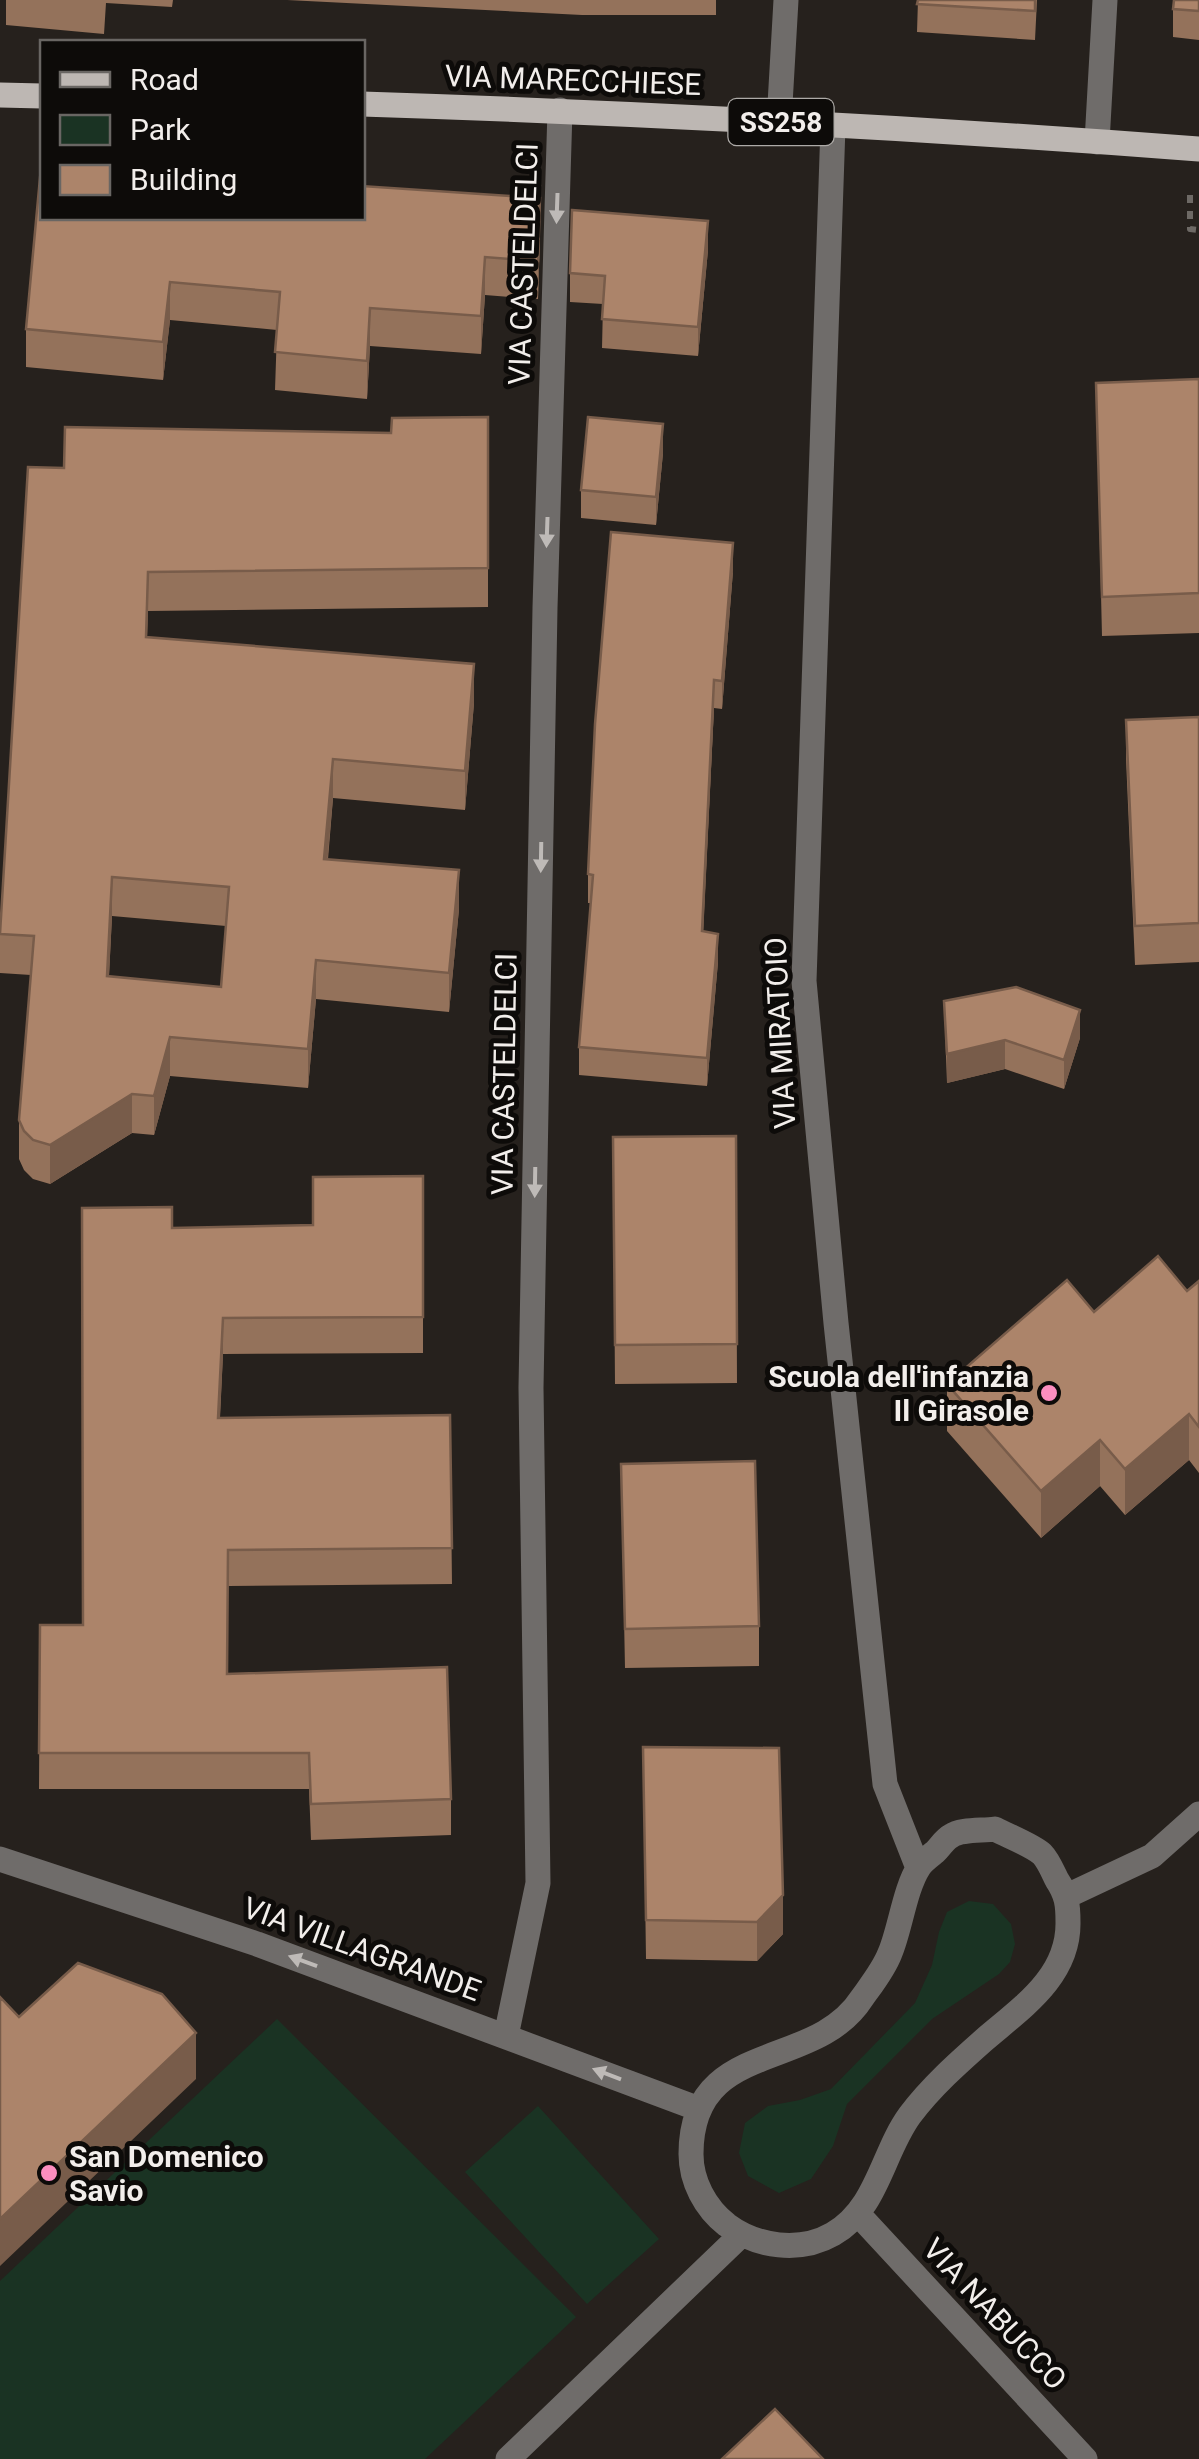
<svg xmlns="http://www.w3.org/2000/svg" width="1199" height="2459" viewBox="0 0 1199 2459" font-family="Roboto,sans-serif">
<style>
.green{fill:#1a3323}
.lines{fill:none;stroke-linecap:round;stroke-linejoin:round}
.path{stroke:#6d6965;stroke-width:6;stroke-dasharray:8 8;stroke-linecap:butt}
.street{stroke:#6f6c6a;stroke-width:25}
.primary{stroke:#bdb7b3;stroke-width:25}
.wall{fill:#94725b;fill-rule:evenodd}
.shaded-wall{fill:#785c4a}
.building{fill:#ac846a;stroke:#785c4a;stroke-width:2.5;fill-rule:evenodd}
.oneway{fill:#bebab7}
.poi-dot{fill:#fd8ec0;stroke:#0d0b09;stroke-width:4}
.labels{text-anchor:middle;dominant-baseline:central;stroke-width:10;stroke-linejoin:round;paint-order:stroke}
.shield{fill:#0d0b09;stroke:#adaaa7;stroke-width:2.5}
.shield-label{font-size:28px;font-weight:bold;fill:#f2eeeb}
.street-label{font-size:30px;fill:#f2eeeb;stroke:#0d0b09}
.poi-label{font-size:30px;font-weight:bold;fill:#f2eeeb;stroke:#0d0b09;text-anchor:end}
</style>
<rect width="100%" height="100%" fill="#26211d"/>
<path class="green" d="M 969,1901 L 993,1904 L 1011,1924 L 1015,1944 L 1010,1962 L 999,1974 L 932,2019 L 847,2104 L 833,2146 L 811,2179 L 779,2193 L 748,2176 L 739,2153 L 745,2123 L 768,2106 L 800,2100 L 831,2089 L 915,2003 L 932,1965 L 939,1932 L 947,1912 Z
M 277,2019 L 576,2317 L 425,2459 L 0,2459 L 0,2281 Z
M 538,2106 L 659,2239 L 587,2304 L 465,2172 Z"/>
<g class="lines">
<path class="path" d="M 1190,195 L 1190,229 L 1199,230"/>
<path class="street" d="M 779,122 L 786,0
M 833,126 L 804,981 L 836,1323 L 885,1784 L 918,1868
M 1097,142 L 1105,0
M 995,1829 C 1008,1836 1032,1845 1042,1854 C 1048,1860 1053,1872 1057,1880 C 1067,1895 1068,1905 1068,1922 C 1069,1977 1021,2008 984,2040 C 958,2063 931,2087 910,2115 C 882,2153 878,2208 833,2234 C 800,2253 757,2247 727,2225 C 705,2208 691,2181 691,2154 C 691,2037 814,2073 862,1998 C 872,1984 884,1969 890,1953 C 900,1930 905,1888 919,1867 C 922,1862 930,1856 935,1852 C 940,1847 945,1839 951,1836 C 961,1829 982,1831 995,1829 Z
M 0,1859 L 257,1944 L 699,2109
M 1067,1896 L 1152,1856 L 1199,1814
M 506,2036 L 538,1883 L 531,1388 L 545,608 L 560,110
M 858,2214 L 1085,2459
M 508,2459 L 741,2235"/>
<path class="primary" d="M 0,95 L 42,96
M 362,104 C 642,113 921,128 1199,149"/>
</g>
<path class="wall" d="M 6,0 L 173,0 L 172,7 L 106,3 L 104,34 L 6,25 Z
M 287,0 L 716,0 L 716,15 L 582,15 Z
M 918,0 L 1037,0 L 1035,40 L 917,32 Z
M 1199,0 L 1199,40 L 1173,37 L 1173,9 Z
M 41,167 L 540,236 L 538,299 L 485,295 L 481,354 L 370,346 L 367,399 L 275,390 L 277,330 L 170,320 L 163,380 L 26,367 L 26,329 Z
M 708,250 L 698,356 L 602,348 L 603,304 L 570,302 L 570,273 Z
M 1199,379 L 1199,633 L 1102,636 L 1096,383 Z
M 488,417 L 488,607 L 148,611 L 147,637 L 474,703 L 465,810 L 333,798 L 328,859 L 459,909 L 449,1012 L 316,999 L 308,1088 L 170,1076 L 154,1135 L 132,1133 L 50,1184 L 33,1179 L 24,1170 L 19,1159 L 19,1120 L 31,975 L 0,973 L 0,934 L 64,468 L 391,433 ZM 112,916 L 226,926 L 221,987 L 109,976 Z
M 663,453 L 656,525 L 581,518 L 581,490 Z
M 733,571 L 722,709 L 714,708 L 703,931 L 718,962 L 707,1086 L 579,1075 L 579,1047 L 591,903 L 588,903 L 588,874 Z
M 1199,717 L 1199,962 L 1135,965 L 1126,759 L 1126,720 Z
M 944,1001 L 1080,1038 L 1064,1089 L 1005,1069 L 947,1083 Z
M 736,1136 L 737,1383 L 615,1384 L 613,1137 Z
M 423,1176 L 423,1353 L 223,1354 L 220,1418 L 450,1415 L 452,1584 L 228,1586 L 227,1674 L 451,1799 L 451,1835 L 311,1840 L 309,1789 L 39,1789 L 40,1625 L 83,1625 L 172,1228 L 313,1225 Z
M 1199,1281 L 1199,1473 L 1189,1460 L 1125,1515 L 1100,1486 L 1041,1538 L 947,1431 L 947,1384 L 1094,1312 L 1187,1291 Z
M 621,1464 L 759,1626 L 759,1666 L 625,1668 Z
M 643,1747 L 783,1934 L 757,1961 L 646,1959 Z"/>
<path class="shaded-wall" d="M 540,198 L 540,236 L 538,299 L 538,261 Z
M 708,221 L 708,250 L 698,356 L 698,327 Z
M 485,257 L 485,295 L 481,354 L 481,316 Z
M 170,282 L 170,320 L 163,380 L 163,342 Z
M 370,308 L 370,346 L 367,399 L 367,361 Z
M 663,424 L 663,453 L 656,525 L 656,497 Z
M 733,543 L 733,571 L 722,709 L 722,681 Z
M 474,664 L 474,703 L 465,810 L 465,771 Z
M 714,680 L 714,708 L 702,959 L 702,931 Z
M 333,759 L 333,798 L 324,898 L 324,859 Z
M 459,870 L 459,909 L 449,1012 L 449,973 Z
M 112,877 L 112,916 L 107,1015 L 107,976 Z
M 718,934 L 718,962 L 707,1086 L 707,1058 Z
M 316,960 L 316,999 L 308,1088 L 308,1049 Z
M 1080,1010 L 1080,1038 L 1064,1089 L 1064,1060 Z
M 170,1037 L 170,1076 L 154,1135 L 154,1096 Z
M 1005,1040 L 1005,1069 L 947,1083 L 947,1054 Z
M 132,1094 L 132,1133 L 50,1184 L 50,1145 Z
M 223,1318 L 223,1354 L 218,1454 L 218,1418 Z
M 1189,1414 L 1189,1460 L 1125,1515 L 1125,1469 Z
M 1100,1440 L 1100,1486 L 1041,1538 L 1041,1491 Z
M 783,1895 L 783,1934 L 757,1961 L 757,1922 Z
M 196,2033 L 196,2079 L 0,2266 L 0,2219 Z"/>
<path class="building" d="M 918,0 L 1035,0 L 1035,11 L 917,4 Z
M 1174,0 L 1199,0 L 1199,11 L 1173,9 Z
M 41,167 L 42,167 L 42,218 L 362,218 L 362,186 L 540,198 L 538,261 L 485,257 L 481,316 L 370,308 L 367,361 L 275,352 L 280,292 L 170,282 L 163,342 L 26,329 Z
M 572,210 L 708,221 L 698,327 L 602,319 L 605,276 L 570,273 Z
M 1199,379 L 1199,593 L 1102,597 L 1096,383 Z
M 488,417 L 488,568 L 148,572 L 146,637 L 474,664 L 465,771 L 333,759 L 324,859 L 459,870 L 449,973 L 316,960 L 308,1049 L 170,1037 L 154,1096 L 132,1094 L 50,1145 L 33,1140 L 24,1131 L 19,1120 L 34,936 L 0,934 L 28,467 L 64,468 L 65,427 L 391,433 L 392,418 ZM 112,877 L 229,887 L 221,987 L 107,976 Z
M 588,417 L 663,424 L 656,497 L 581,490 Z
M 611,532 L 733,543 L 722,681 L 714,680 L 702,931 L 718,934 L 707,1058 L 579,1047 L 593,875 L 588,874 L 595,724 Z
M 1199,717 L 1199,923 L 1135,926 L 1126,720 Z
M 1016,987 L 1080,1010 L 1064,1060 L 1005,1040 L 947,1054 L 944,1001 Z
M 736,1136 L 737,1344 L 615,1345 L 613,1137 Z
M 423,1176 L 423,1317 L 223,1318 L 218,1418 L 450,1415 L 452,1548 L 228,1550 L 227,1674 L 447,1667 L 451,1799 L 311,1804 L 309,1753 L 39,1753 L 40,1625 L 83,1625 L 82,1208 L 172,1207 L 172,1228 L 313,1225 L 313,1177 Z
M 1158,1256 L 1187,1291 L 1199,1281 L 1199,1427 L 1189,1414 L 1125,1469 L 1100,1440 L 1041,1491 L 947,1384 L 1067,1280 L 1094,1312 Z
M 755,1461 L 759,1626 L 625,1629 L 621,1464 Z
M 643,1747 L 779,1748 L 783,1895 L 757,1922 L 646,1920 Z
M 78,1963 L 162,1994 L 196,2033 L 0,2219 L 0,1997 L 19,2017 Z
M 775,2409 L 823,2459 L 722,2459 Z"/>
<defs><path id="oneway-solid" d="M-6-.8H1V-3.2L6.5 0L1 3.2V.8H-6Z" transform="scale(2.5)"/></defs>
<g class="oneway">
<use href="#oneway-solid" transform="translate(557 208) rotate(92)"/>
<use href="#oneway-solid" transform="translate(547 532) rotate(92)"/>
<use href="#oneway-solid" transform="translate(541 857) rotate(91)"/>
<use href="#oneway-solid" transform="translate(535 1182) rotate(91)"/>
<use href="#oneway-solid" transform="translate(303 1961) rotate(-160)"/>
<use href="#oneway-solid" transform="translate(607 2074) rotate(-159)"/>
</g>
<g class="poi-dot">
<circle cx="1049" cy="1393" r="10"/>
<circle cx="49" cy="2173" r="10"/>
</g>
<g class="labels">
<rect class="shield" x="728.5" y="99" width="105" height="46" rx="8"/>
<g class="shield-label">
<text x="781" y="122">SS258</text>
</g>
<g class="street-label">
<text transform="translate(573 80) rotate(2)">VIA MARECCHIESE</text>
<text transform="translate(523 264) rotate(-88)">VIA CASTELDELCI</text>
<text transform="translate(780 1033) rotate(-93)">VIA MIRATOIO</text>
<text transform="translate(504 1074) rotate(-89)">VIA CASTELDELCI</text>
<text transform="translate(362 1949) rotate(20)">VIA VILLAGRANDE</text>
<text transform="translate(995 2314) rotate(47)">VIA NABUCCO</text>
</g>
<g class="poi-label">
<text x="1029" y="1376">Scuola dell'infanzia<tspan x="1029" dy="34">Il Girasole</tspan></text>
<text x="69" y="2156" text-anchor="start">San Domenico<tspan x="69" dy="34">Savio</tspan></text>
</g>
</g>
<rect x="40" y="40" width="325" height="180" fill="#0d0b09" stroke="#696663" stroke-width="2.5"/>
<rect x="60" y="72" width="50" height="15" fill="#bdb7b3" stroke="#696663" stroke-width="2.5"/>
<text x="130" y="90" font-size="30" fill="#f2eeeb">Road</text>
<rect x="60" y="115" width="50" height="30" fill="#1a3323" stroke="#696663" stroke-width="2.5"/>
<text x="130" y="140" font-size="30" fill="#f2eeeb">Park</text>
<rect x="60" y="165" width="50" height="30" fill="#ac846a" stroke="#696663" stroke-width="2.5"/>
<text x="130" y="190" font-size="30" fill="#f2eeeb">Building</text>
</svg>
